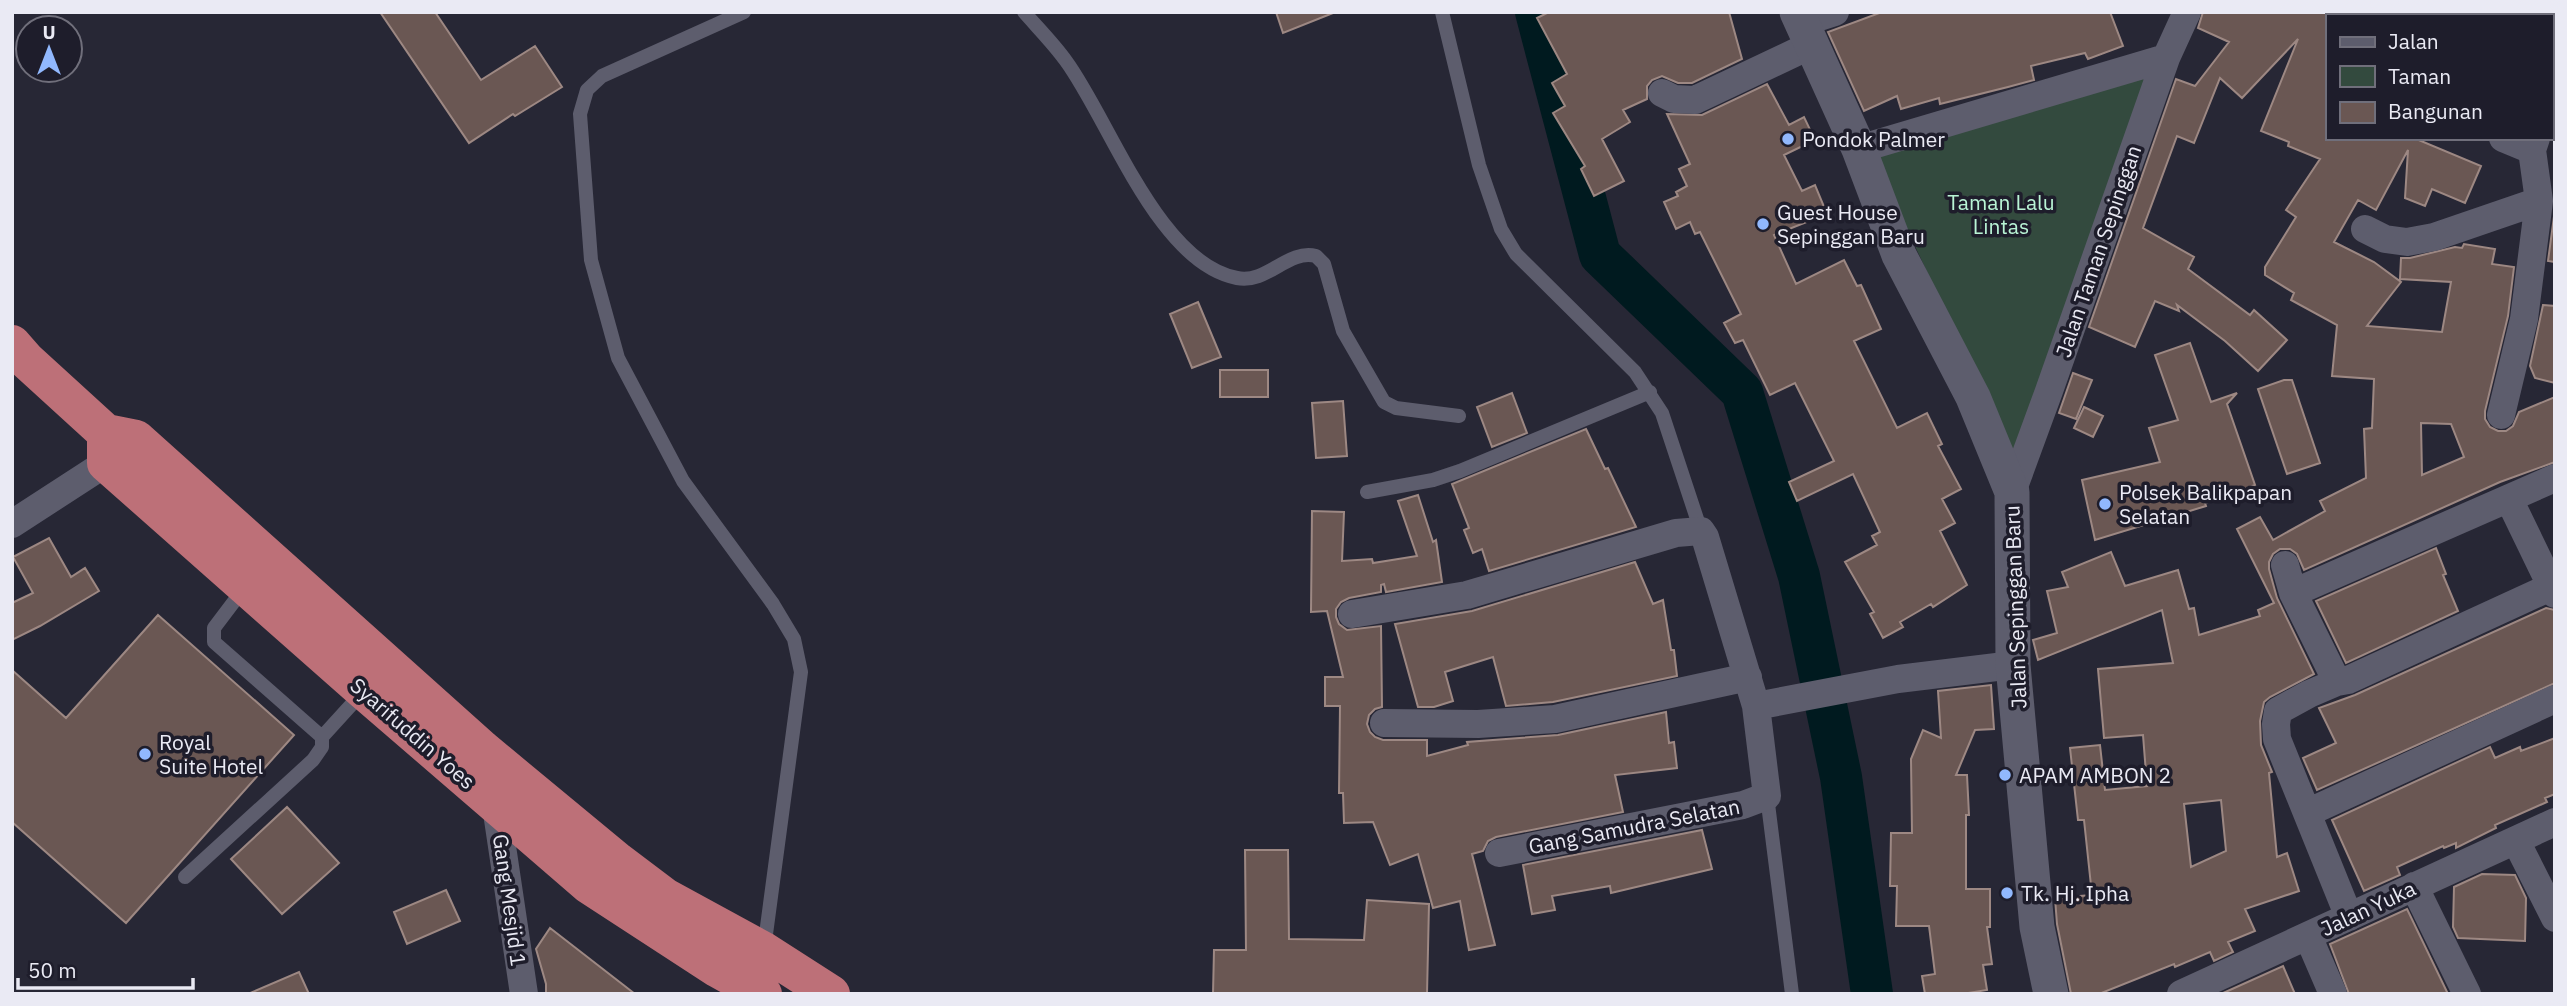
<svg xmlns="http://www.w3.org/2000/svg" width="2567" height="1006" viewBox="0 0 2567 1006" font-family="'IBM Plex Sans',sans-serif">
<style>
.green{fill:#334a3e}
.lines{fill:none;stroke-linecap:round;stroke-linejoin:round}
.river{stroke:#001a1f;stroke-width:42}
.building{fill:#6a5753;stroke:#9d8883;stroke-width:2;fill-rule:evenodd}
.service{stroke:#5d5d6d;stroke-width:14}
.minor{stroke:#5d5d6d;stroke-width:28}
.tertiary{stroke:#5d5d6d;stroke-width:35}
.trunk{stroke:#bd7078;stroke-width:38}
.poi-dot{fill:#91b8fd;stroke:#1e1d2b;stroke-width:2.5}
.labels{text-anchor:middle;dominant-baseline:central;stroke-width:7;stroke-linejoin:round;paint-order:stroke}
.poi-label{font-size:21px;fill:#eaeaf4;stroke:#1e1d2b;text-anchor:start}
.park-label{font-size:21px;fill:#b9f4d5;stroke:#1e1d2b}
.street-label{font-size:21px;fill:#eaeaf4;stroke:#1e1d2b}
</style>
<rect width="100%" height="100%" fill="#272735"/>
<path class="green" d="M 2146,77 L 2013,456 L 1873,156 Z"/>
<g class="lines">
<path class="river" d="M 1536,12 L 1600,255 L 1742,392 L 1799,576 L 1841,777 L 1872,994"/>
</g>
<path class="building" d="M 380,12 L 435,12 L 481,80 L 535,46 L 562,87 L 515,116 L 513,114 L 469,143 Z
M 1276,12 L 1333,12 L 1333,13 L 1283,33 Z
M 1549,12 L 1729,12 L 1742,59 L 1692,83 L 1678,83 L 1662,76 L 1652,80 L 1647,86 L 1647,99 L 1623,110 L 1630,122 L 1602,139 L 1624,181 L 1594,196 L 1581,169 L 1585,166 L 1553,113 L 1565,106 L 1552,83 L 1567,74 L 1537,18 Z
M 1882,12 L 2110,12 L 2123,46 L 2088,59 L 2085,53 L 2031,66 L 2034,80 L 2008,87 L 1940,104 L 1939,98 L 1901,109 L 1897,96 L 1864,111 L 1828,32 Z
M 2203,12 L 2327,12 L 2327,138 L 2414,138 L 2481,166 L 2465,203 L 2432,189 L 2425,206 L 2405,198 L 2408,150 L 2376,210 L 2358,200 L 2334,242 L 2374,262 L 2401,282 L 2367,326 L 2442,332 L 2451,282 L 2400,279 L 2401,258 L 2410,258 L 2455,247 L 2462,248 L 2464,244 L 2495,249 L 2492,264 L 2514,267 L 2508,316 L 2485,411 L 2485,419 L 2490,427 L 2498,431 L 2506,431 L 2513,426 L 2519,412 L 2555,397 L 2555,462 L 2500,482 L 2304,570 L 2297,554 L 2290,549 L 2280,549 L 2273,554 L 2269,562 L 2269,569 L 2277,598 L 2314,674 L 2270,697 L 2264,702 L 2260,721 L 2261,745 L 2272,772 L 2269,773 L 2277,857 L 2287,853 L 2299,891 L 2245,909 L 2255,931 L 2228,942 L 2233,952 L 2214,961 L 2210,952 L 2175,967 L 2174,964 L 2099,994 L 2071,994 L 2057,924 L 2055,898 L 2092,895 L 2084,820 L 2078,820 L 2070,748 L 2100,745 L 2105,790 L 2147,786 L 2143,735 L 2104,738 L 2098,669 L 2173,663 L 2162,610 L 2038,660 L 2033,640 L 2057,633 L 2047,591 L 2068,587 L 2062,572 L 2111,552 L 2125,586 L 2178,570 L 2189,609 L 2194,608 L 2199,635 L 2260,616 L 2258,610 L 2274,603 L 2237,529 L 2260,517 L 2273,540 L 2325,511 L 2320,501 L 2366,478 L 2364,429 L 2372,428 L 2374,379 L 2332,376 L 2337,325 L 2291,300 L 2294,293 L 2265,275 L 2265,267 L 2296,217 L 2286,210 L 2320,159 L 2288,146 L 2289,142 L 2261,131 L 2298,39 L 2242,98 L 2220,78 L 2194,143 L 2177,136 L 2143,228 L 2194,257 L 2188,269 L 2250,315 L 2254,310 L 2287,340 L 2258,371 L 2225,341 L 2177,305 L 2179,311 L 2155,301 L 2135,347 L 2089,327 L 2176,79 L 2195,86 L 2229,42 L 2198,28 ZM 2421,423 L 2451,424 L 2464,457 L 2422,475 ZM 2221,800 L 2226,851 L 2191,867 L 2184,804 Z
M 1767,84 L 1789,125 L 1804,117 L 1815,140 L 1784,155 L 1802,191 L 1815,185 L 1827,214 L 1774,235 L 1796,284 L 1844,260 L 1857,286 L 1861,285 L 1881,329 L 1854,341 L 1897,428 L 1927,413 L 1942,444 L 1938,446 L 1961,489 L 1942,499 L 1955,523 L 1940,531 L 1967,585 L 1933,607 L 1931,604 L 1900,622 L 1903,627 L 1883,638 L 1870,614 L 1874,612 L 1845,562 L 1877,545 L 1872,536 L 1880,532 L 1853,474 L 1797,501 L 1789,482 L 1834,461 L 1795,383 L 1770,395 L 1743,340 L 1735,343 L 1724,323 L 1741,314 L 1700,232 L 1695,234 L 1690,222 L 1676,229 L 1664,202 L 1678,196 L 1676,192 L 1687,186 L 1679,169 L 1690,164 L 1667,114 L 1702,115 Z
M 2555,209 L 2555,262 L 2548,261 Z
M 1198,302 L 1221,357 L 1192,368 L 1170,314 Z
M 2543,305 L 2555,306 L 2555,383 L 2535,378 L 2530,366 Z
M 2190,343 L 2211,402 L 2237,393 L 2227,404 L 2255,485 L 2205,503 L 2206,506 L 2095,540 L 2082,480 L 2160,462 L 2149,428 L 2178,420 L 2155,355 Z
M 1220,370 L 1268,370 L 1268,397 L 1220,397 Z
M 2073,373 L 2092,380 L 2076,419 L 2059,413 Z
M 2284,380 L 2292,380 L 2320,463 L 2287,474 L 2258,389 Z
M 1512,393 L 1527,433 L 1492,447 L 1477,407 Z
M 1343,401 L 1347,456 L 1316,458 L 1312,403 Z
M 2084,407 L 2103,416 L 2093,437 L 2074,428 Z
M 1586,429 L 1605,469 L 1608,468 L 1636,527 L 1489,571 L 1482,549 L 1473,553 L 1464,530 L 1469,528 L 1452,484 Z
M 1418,495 L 1433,542 L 1436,540 L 1442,582 L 1386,592 L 1384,584 L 1381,585 L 1381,592 L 1349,598 L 1341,602 L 1336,609 L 1336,617 L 1339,624 L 1347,630 L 1381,626 L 1382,707 L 1375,709 L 1369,715 L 1367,724 L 1370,732 L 1375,737 L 1383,740 L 1427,740 L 1427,756 L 1468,745 L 1467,742 L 1558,735 L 1666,712 L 1669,743 L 1674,742 L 1677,768 L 1615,775 L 1623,812 L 1496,837 L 1488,841 L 1483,851 L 1472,854 L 1495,945 L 1469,950 L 1460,901 L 1433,908 L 1418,854 L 1390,865 L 1373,822 L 1344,823 L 1343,793 L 1339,793 L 1340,706 L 1325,706 L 1325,677 L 1343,677 L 1327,611 L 1311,612 L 1312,511 L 1344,512 L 1342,561 L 1372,559 L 1373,563 L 1417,556 L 1398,501 Z
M 49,538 L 71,577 L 85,568 L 99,591 L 40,626 L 12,640 L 12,603 L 33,593 L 13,557 Z
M 2436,548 L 2446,574 L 2443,575 L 2458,611 L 2346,663 L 2316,601 Z
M 1635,562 L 1653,604 L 1663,600 L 1671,650 L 1674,650 L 1677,676 L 1553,702 L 1506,706 L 1493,657 L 1445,672 L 1453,701 L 1434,707 L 1418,707 L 1395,624 L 1472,611 Z
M 2546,608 L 2555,610 L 2555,683 L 2317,790 L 2303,758 L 2336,743 L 2319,708 L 2355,695 Z
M 158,615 L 294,735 L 126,923 L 12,822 L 12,670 L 66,718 Z
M 1991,685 L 1994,729 L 1975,730 L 1956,775 L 1967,775 L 1969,815 L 1966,815 L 1966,889 L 1990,889 L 1990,927 L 1987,927 L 1992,964 L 1983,965 L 1987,990 L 1962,994 L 1925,994 L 1922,976 L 1935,974 L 1929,926 L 1896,926 L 1897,886 L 1890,886 L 1891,833 L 1912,833 L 1911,759 L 1923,730 L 1941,738 L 1938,691 Z
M 2555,738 L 2555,794 L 2545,798 L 2547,802 L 2495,825 L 2496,828 L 2456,848 L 2456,843 L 2444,848 L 2443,846 L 2397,867 L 2400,875 L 2364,891 L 2332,820 L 2490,747 L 2495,758 L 2520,747 L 2521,751 Z
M 287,807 L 339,863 L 282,914 L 231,859 Z
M 1702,830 L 1712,869 L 1611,893 L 1610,886 L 1552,896 L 1555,910 L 1532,914 L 1523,865 Z
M 1245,850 L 1288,850 L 1289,939 L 1364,940 L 1367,900 L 1429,904 L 1427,994 L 1213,994 L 1214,950 L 1246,950 Z
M 2482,874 L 2515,875 L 2526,898 L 2525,941 L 2458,938 L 2453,927 L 2454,887 Z
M 446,890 L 460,921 L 407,944 L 394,912 Z
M 2407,909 L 2448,994 L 2349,994 L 2330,944 Z
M 550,928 L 635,994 L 546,994 L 546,984 L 536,949 Z
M 2283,966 L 2295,994 L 2221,994 Z
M 299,972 L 309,994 L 248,994 Z"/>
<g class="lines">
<path class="service" d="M 744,12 L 602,76 L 587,90 L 580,114 L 591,260 L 618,358 L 683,481 L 773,604 L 794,639 L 801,672 L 764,949
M 1024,12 C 1038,28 1054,44 1066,61 C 1110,121 1158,263 1237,278 C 1268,284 1287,249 1316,256 L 1324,264 L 1343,331 L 1384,402 L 1396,408 L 1459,416
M 1442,12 L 1479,165 L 1501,229 L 1516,254 L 1635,372 L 1662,413 L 1701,531
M 1367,492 L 1433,480 L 1460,471 L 1650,392
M 245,587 L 214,628 L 214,642 L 322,737 L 362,693
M 1767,796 L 1792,994
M 185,877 L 313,760 L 322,747 L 322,737"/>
<path class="minor" d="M 2548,16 L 2548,12
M 1801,23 L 1835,12
M 1662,93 L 1674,99 L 1695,100 L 1811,45
M 2551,119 L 2555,119
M 2503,138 L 2532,150
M 1859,149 L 2166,58
M 2365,229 L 2385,239 L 2407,242 L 2434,237 L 2539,201
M 2501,415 L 2524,319 L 2539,201 L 2532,150 L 2536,138
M 2012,492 L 2049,391 L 2166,58 L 2187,12
M 2509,499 L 2555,594
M 12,524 L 106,463
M 2285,565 L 2293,593 L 2337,682 L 2348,680 L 2555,585
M 2293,593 L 2555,478
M 1352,614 L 1467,595 L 1676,533 L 1701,531 L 1705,537 L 1756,706 L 1767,796 L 1743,805 L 1499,853
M 2337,682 L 2309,694 L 2278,711 L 2276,724 L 2277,739 L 2349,917
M 1756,706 L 1898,679 L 2013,665
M 1384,723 L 1478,724 L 1555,719 L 1748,677
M 496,806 L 524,994
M 2307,813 L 2555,699
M 2516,841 L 2555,918
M 2414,886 L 2467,994
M 2308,936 L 2333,994
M 2181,994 L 2555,822"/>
<path class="tertiary" d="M 1797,12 L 1859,149 L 1899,255 L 1973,397 L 2012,492 L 2013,665 L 2037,927 L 2051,994"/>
<path class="trunk" d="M 12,344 L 26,360 L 106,433
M 106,433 L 136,439 L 482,749 L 616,860 L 665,897 L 764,951 L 831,994
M 106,433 L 106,463 L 364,691 L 589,885 L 718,969 L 763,994"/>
</g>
<g class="poi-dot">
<circle cx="1788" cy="139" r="7"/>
<circle cx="1763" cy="224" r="7"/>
<circle cx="2105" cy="504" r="7"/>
<circle cx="145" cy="754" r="7"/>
<circle cx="2005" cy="775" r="7"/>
<circle cx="2007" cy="893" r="7"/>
</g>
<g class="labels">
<g class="poi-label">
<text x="1802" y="139">Pondok Palmer</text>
<text x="1777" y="212">Guest House<tspan x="1777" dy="24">Sepinggan Baru</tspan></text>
<text x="2119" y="492">Polsek Balikpapan<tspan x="2119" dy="24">Selatan</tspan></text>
<text x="159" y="742">Royal<tspan x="159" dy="24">Suite Hotel</tspan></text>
<text x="2019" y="775">APAM AMBON 2</text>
<text x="2021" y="893">Tk. Hj. Ipha</text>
</g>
<g class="park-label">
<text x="2001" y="202">Taman Lalu<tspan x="2001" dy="24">Lintas</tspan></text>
</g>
<g class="street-label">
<text transform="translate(2098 251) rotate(-71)">Jalan Taman Sepinggan</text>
<text transform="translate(2015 607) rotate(-92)">Jalan Sepinggan Baru</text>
<text transform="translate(413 733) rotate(41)">Syarifuddin Yoes</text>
<text transform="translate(1634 826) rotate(-11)">Gang Samudra Selatan</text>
<text transform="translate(510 900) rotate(82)">Gang Mesjid 1</text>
<text transform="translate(2368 908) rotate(-25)">Jalan Yuka</text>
</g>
</g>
<rect width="2567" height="1006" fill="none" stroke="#eaeaf4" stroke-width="28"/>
<rect x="2326" y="14" width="228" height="126" fill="#1e1d2b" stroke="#706f7b" stroke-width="2"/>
<rect x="2340" y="37" width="35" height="10" fill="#5d5d6d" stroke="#706f7b" stroke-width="2"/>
<text x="2388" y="49" font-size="21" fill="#eaeaf4">Jalan</text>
<rect x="2340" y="66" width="35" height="21" fill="#334a3e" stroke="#706f7b" stroke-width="2"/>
<text x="2388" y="84" font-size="21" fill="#eaeaf4">Taman</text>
<rect x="2340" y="102" width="35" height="21" fill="#6a5753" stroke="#706f7b" stroke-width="2"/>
<text x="2388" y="119" font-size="21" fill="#eaeaf4">Bangunan</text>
<g transform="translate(49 49)"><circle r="33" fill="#1e1d2b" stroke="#706f7b" stroke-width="2"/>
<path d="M0-5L12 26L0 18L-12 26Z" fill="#91b8fd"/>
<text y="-10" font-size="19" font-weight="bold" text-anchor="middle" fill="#eaeaf4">U</text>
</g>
<path d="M18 978v10h175v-10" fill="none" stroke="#eaeaf4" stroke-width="3.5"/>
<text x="28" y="978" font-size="21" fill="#eaeaf4" stroke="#1e1d2b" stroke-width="5" paint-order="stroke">50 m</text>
</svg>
